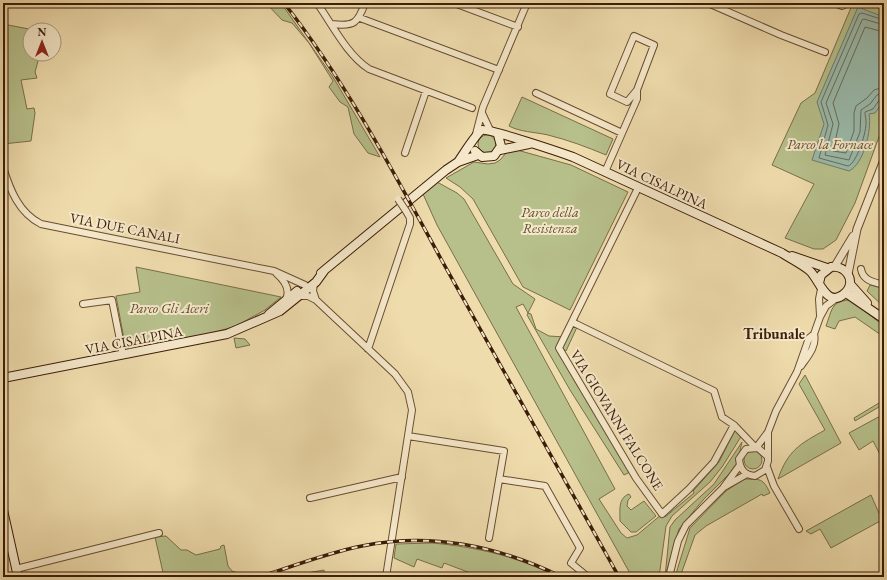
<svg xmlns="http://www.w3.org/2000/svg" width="887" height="580" viewBox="0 0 887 580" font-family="'EB Garamond',serif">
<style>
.green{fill:#b7c08b;stroke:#7a6e49}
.water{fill:#9abbac;stroke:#747c6a}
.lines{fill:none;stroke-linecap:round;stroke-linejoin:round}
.shore{stroke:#6b6c5a;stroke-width:1}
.minor-casing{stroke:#694d30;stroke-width:8}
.tertiary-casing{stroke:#694d30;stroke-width:9}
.secondary-casing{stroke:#3c1d07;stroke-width:10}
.minor{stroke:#f5e8ca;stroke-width:6}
.tertiary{stroke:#f5e8ca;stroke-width:7}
.secondary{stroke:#f5e8ca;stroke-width:8}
.rail-casing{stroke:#3c1d07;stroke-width:3.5}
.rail{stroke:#f5e8ca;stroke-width:2;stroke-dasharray:6;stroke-linecap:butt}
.minor-bridge-casing{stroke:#694d30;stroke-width:8;stroke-linecap:butt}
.minor-bridge{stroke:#f5e8ca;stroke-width:6}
.labels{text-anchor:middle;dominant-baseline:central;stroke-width:4;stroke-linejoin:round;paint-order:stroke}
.park-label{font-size:14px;font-style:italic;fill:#614e2f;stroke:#f5e8ca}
.street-label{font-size:14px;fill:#3c1d07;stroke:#f5e8ca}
.neighbourhood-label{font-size:15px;font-weight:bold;fill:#3c1d07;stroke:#f5e8ca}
</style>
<rect width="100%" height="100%" fill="#efdcad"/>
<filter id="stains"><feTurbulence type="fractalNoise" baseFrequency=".005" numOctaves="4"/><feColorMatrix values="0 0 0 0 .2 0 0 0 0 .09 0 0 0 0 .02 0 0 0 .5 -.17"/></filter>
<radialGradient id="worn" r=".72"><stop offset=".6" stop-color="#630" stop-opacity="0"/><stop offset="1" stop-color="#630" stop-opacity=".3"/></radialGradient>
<path class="green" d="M 266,3 L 281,3 L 333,77 L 380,157 L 368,153 L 354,134 L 348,107 L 340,102 L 329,87 L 333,81 L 309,43 L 292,23 L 282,20 Z
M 853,3 L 870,3 L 884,10 L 884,123 L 855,203 L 836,240 L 823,249 L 814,249 L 785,238 L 814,184 L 772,165 L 801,103 L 815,93 Z
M 3,24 L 34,30 L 30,30 L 30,54 L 40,54 L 35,72 L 37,78 L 21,80 L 27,109 L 34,108 L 35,113 L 31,141 L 3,144 Z
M 522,97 L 613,139 L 606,155 C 587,147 568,140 548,135 C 535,132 520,132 509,126 Z
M478 144a9 9 0 1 1 18 0a9 9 0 1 1-18 0Z
M 517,150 L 571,165 L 628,192 L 570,310 L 523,287 L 473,199 L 460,187 L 446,178 L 474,162 L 488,164 L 495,163 L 500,160 L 507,152 Z
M 437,182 L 457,193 L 464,199 L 513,284 L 535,299 L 528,313 L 531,314 L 536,329 L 549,336 L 565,337 L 576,314 L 578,325 L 566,351 L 560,347 L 632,471 L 624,475 L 570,390 L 527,315 L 528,313 L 523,304 L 516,307 L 615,489 L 599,499 L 621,533 L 627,538 L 637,535 L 662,514 L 665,517 L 694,493 L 693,491 L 719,462 L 736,428 L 742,435 L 722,467 L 710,482 L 672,516 L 666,526 L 659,577 L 632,577 L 437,225 L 423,194 Z
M 136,267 L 281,297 L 265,310 L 236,326 L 205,335 L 126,350 L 116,296 L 140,292 Z
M 870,285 L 884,288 L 884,307 L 867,291 Z
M 850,300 L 884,326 L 884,337 L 855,317 L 839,321 L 835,329 L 826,326 C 832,310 831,301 850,300 Z
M 234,338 L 245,339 L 250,345 L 236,348 Z
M 805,375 L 841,443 L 778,479 C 788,450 800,444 825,430 L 799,384 Z
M 884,400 L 884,404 L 855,421 L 854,418 Z
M 884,414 L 884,462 L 873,441 L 859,450 L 849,433 Z
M 742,442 L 737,464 L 733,470 L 703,500 L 679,529 L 665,577 L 670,527 L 675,520 L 714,484 Z
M744 460a9 9 0 1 1 18 0a9 9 0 1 1-18 0Z
M 744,479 C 760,479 763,478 770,493 L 763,496 L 762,494 L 706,526 L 695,535 L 680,577 L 675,577 L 690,528 L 726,491 Z
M 629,494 L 631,497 L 628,500 L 627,506 L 631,510 L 644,501 L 656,516 L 636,532 L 631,532 L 620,521 C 620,510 618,498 629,494 Z
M 871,495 L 882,520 L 831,548 L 820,529 L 811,534 L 806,531 Z
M 166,536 L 181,550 L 187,550 L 196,555 L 220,549 L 221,546 L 224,545 L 228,566 L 232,571 L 247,576 L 164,577 L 155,537 Z
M 432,543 C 476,547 517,556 557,577 L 548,577 L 537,572 L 535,576 L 532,574 L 531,577 L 481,577 L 444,563 L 442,568 L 417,559 L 414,567 L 394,558 L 396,544 Z
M 324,570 L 325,577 L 289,577 L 289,576 Z"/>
<path class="water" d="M 858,7 L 884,17 L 884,100 L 875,113 L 869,114 C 872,129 864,164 849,171 L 812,160 L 824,124 L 817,102 Z"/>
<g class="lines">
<path class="shore" d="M 884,20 L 862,13 L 859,14 L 821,102 L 828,125 L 819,158 L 848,166 C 857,163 867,131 866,121 C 866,118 865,116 865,112 L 873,109 L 880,99 L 884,98
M 884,25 L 864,19 L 862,20 L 826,103 L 833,124 L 825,155 L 849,160 L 860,132 L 861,110 L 870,104 L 877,95 L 884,93
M 884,32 L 865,27 L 833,103 L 839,124 L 833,151 L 846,153 L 854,131 L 854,113 L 856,106 L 867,98 L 874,90 L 884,87"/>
<g class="minor-casing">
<path id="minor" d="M 317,3 C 332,24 347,55 369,69 L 472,108
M 454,3 L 518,27
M 708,3 L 781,35 L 825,52
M 834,3 L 842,6 L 848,3
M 360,18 L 499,70
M 332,24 C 354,27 358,23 365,3
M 536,93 L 622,133
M 482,113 L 490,130
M 476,134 L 483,107 L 527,3
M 405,153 L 426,91
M 3,167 C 10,190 19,213 41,224 L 274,271 L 305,285
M 605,172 L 637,99 L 637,90 L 654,45 L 634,36 L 610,94 L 627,102 L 637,90
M 638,188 L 559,348 L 636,478 L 662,514 L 689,489 L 714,462 L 734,425
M 861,269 C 863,281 874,282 884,285
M 276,273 C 284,280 291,289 286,299
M 314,283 L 313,291 L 316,300
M 299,296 L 308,296 L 316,300 L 395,374 L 408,392 L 412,410 L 386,577
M 83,304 L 112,300 L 123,355
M 820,315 L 819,299 L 821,289
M 572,322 L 714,391 L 722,417 L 734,425 L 755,447
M 368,349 L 410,224 L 410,218 L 406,211
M 801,366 C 808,356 817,346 814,334
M 408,436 L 504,451 L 489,538
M 756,448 L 768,432 L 776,411 L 797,372 L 809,338 L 814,334 L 820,317 L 826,306 L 838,297
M 766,455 L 758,448 L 746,449 L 739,459 C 740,469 744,475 755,476 L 765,470 L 768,461 L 768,432
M 767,467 L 774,486 L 799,529
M 499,479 L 545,486 L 580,548 L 571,563 L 588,577
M 726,486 L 747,474
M 310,498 L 402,477
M 16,569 L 159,533
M 669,577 L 678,541 L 686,525 L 723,488 L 740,465"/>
</g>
<g class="tertiary-casing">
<path id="tertiary" d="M 835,266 L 853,236
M 848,274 L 857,229 L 884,160"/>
</g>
<g class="secondary-casing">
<path id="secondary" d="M 500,150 L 529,144
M 475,151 L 482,157 L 494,156 L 501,146 L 498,135
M 458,162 C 463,155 477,132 482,130 C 488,128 562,153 573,157 L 782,253 C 791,259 802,264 810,271 C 819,279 827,310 845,293 C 857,281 846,265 831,267 L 821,275 L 819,283
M 792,256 L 827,268
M 321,273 L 446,170 L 458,162 L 478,155
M 850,284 L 867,303
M 846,293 L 884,319
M 269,314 L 297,291
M 3,378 L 227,334 L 280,311 L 316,282 L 324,271
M 3,510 L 18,577"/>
</g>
<use href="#minor" class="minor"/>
<use href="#tertiary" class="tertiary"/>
<use href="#secondary" class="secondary"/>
<g class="rail-casing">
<path id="rail" d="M 284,3 C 346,82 393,171 441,259 C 500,365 560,471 619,577
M 260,577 C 293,566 327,553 362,546 C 431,532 499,546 562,577"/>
</g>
<use href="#rail" class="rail"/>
<g class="minor-bridge-casing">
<path id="minor-bridge" d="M 398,199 L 406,211"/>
</g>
<use href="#minor-bridge" class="minor-bridge"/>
</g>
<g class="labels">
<g class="park-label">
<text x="830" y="144">Parco la Fornace</text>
<text x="550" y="212">Parco della<tspan x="550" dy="16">Resistenza</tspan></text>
<text x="169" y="308">Parco Gli Aceri</text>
</g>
<g class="street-label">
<text transform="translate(662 184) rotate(25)">VIA CISALPINA</text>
<text transform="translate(125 228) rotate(11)">VIA DUE CANALI</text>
<text transform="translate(134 340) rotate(-11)">VIA CISALPINA</text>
<text transform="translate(617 420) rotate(58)">VIA GIOVANNI FALCONE</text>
</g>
<g class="neighbourhood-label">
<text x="774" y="333">Tribunale</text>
</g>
</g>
<rect width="887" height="580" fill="none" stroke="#efdcad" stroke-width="16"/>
<rect x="4" y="4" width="879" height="572" fill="none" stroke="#3c1d07" stroke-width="2"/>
<rect x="8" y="8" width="871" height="564" fill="none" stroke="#3c1d07"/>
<g transform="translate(42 42)"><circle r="19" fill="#f5e8ca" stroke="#ab977c"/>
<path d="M0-3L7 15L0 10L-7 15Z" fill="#8f2418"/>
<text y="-6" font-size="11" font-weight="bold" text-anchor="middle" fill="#3c1d07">N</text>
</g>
<rect width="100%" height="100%" filter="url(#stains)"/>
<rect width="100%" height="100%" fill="url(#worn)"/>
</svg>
